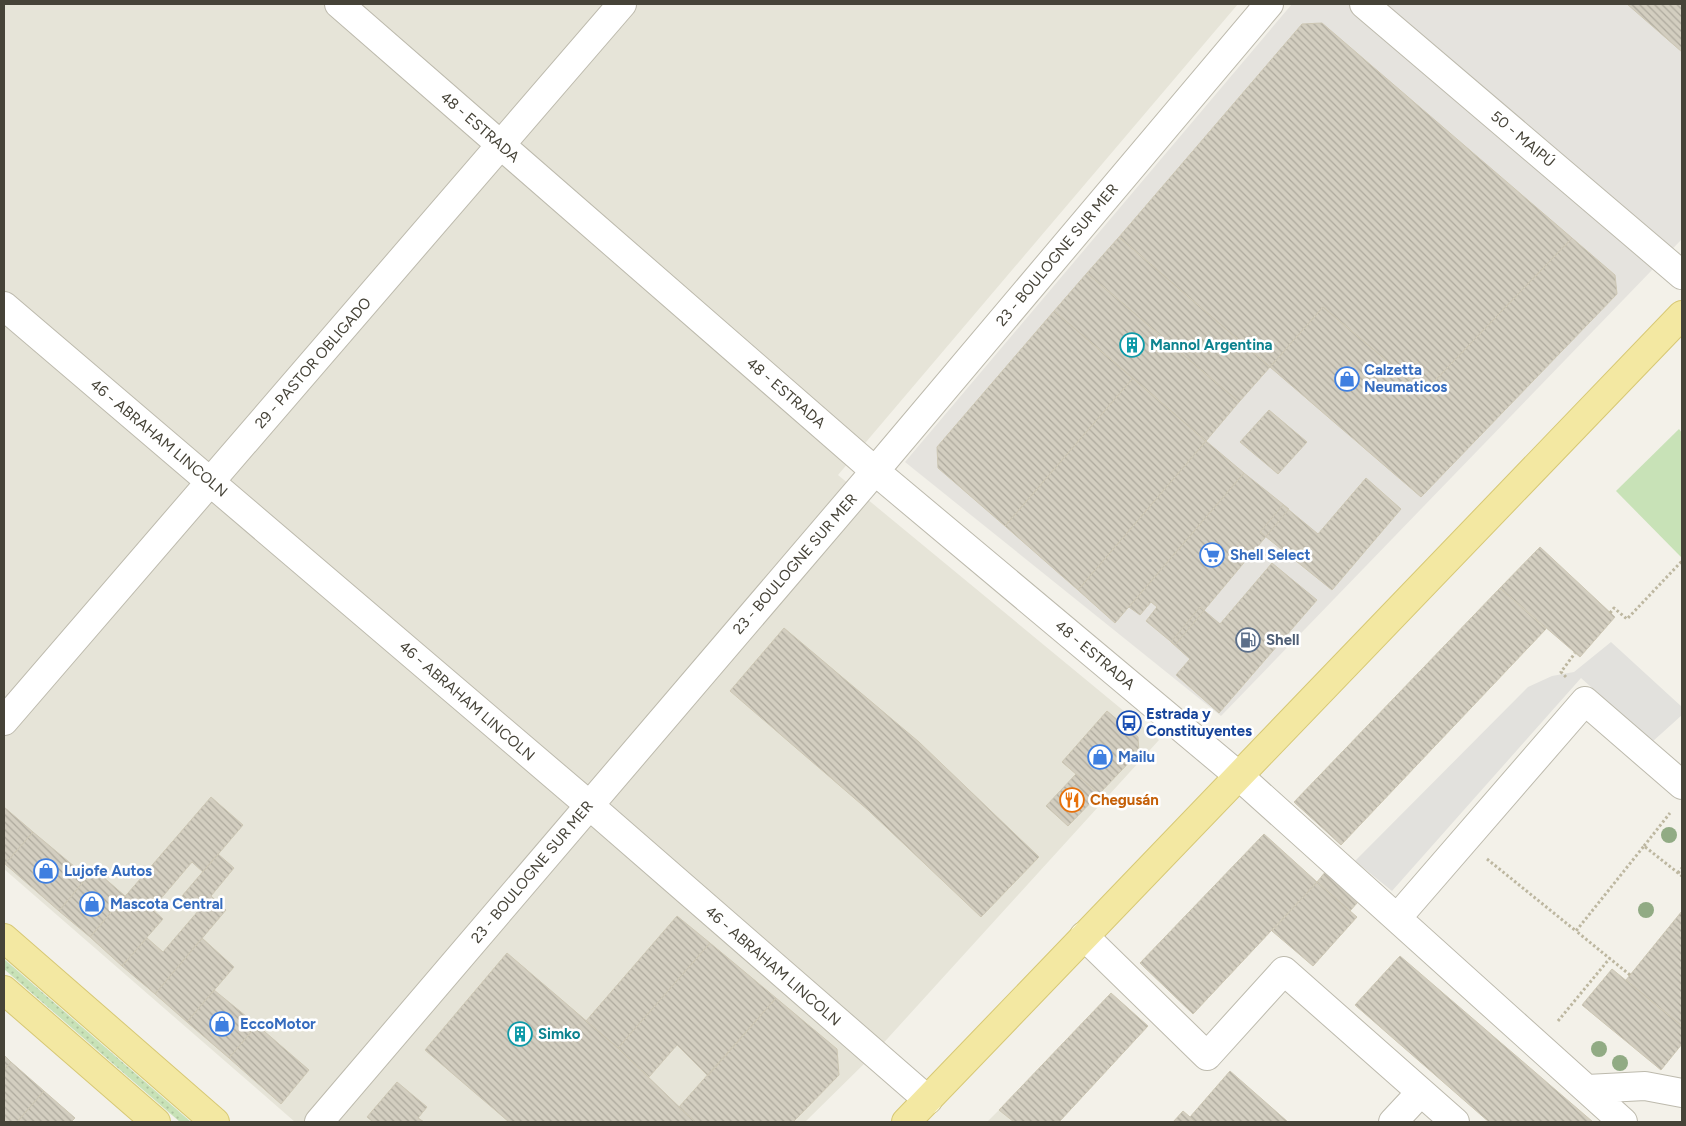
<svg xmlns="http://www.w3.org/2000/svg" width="1686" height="1126" viewBox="0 0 1686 1126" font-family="Figtree,sans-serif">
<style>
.residential{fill:#e6e4d8}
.industrial{fill:#e5e3de}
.grass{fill:url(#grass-dots)}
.park{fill:#c8e2b7}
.parking{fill:#e2e1dd}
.building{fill:url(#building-back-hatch);stroke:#cdc7b4}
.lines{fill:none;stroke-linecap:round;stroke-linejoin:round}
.minor-casing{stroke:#bdbaad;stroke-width:30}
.major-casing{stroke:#d7c874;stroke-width:30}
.path{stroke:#bdb7a0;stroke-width:3;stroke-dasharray:2.5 2.5;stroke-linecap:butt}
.minor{stroke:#fff;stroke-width:28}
.major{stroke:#f3e8a2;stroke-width:28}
.tree{fill:#91ab84}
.labels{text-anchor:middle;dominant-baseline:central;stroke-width:5;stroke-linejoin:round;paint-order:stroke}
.street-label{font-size:15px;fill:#464338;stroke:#fff}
.culture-label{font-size:15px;font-weight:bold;fill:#0d838f;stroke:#fff;text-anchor:start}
.shop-label{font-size:15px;font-weight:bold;fill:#366cbe;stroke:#fff;text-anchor:start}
.service-label{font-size:15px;font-weight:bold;fill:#4e5e75;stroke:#fff;text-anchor:start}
.transit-label{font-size:15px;font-weight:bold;fill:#164399;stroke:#fff;text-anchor:start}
.food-label{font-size:15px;font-weight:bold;fill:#c56008;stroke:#fff;text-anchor:start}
</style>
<defs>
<pattern id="grass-dots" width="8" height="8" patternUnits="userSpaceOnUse" patternTransform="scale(1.25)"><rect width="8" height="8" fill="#c8e2b7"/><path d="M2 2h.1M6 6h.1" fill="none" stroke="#adc39e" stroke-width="1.8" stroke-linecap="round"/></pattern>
<pattern id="building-back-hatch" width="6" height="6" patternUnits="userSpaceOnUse" patternTransform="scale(1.25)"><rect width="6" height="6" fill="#d3cec0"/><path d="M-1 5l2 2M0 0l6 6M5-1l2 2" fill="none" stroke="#ada99d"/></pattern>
</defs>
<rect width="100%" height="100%" fill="#f3f1e9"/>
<path class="residential" d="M 4,4 L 1238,4 L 838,475 L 1159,740 L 868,1060 L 805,1122 L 295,1122 L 4,869 Z
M 999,1110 L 1014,1122 L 987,1122 Z"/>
<path class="industrial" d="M 1292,4 L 1682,4 L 1682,239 L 1221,716 L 905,462 Z"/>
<path class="grass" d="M 4,959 L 191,1122 L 180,1122 L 4,969 Z"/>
<path class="park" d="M 1679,429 L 1682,433 L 1682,558 L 1616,491 Z"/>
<path class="parking" d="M 1611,642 L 1682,707 L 1682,715 L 1652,742 L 1581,678 L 1392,891 L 1355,861 L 1528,687 L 1552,676 L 1574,672 Z"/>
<path class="building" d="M 1627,4 L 1682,4 L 1682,52 Z
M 1322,23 L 1572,238 L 1424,392 L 1323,307 L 1270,367 L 1119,237 L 1302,24 Z
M 1119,237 L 1270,367 L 1239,402 L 1087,273 Z
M 1572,238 L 1615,275 L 1617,294 L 1421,497 L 1270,367 L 1323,307 L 1424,392 Z
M 1087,273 L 1239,402 L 1206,441 L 1054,311 Z
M 1054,311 L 1133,378 L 1005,526 L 938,468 L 937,447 Z
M 1133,378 L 1206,441 L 1078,590 L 1005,526 Z
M 1269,410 L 1307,442 L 1278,474 L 1240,442 Z
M 1206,441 L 1244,473 L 1115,623 L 1078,590 Z
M 1244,473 L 1289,509 L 1175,645 L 1146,621 L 1157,607 L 1151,602 L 1140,615 L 1129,607 Z
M 1366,478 L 1401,509 L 1332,590 L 1260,532 L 1283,505 L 1318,534 Z
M 1540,547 L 1615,617 L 1580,657 L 1500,588 Z
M 1272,563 L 1317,600 L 1219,713 L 1176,675 L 1190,659 L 1171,642 L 1200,607 L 1220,624 Z
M 1500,588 L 1546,629 L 1341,845 L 1294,802 Z
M 784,628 L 919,742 L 1039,857 L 981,917 L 868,810 L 730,691 Z
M 1107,711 L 1138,737 L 1139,752 L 1099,794 L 1062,762 Z
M 1076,774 L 1099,794 L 1068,826 L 1046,806 Z
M 211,797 L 243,825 L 203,872 L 192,862 L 152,909 L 163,919 L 122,966 L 90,937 Z
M 4,807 L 33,832 L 5,864 L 4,863 Z
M 33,832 L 87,877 L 59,911 L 5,864 Z
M 1264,834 L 1317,882 L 1193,1014 L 1140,963 Z
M 218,854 L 234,868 L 211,896 L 226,910 L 155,994 L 122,966 L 147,938 L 163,952 L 199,910 L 182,896 Z
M 1331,865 L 1365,894 L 1350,911 L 1317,882 Z
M 94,869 L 125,896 L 90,937 L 59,911 Z
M 1317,882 L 1357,917 L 1313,966 L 1272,931 Z
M 1682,911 L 1682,1026 L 1626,980 Z
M 677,916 L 710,943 L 618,1048 L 586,1021 Z
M 202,938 L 234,967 L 187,1022 L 155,994 Z
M 710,943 L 776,998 L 708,1076 L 677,1045 L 649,1077 L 618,1048 Z
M 507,953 L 618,1048 L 695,1122 L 509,1122 L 425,1050 Z
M 1400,956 L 1593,1122 L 1489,1122 L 1355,1005 Z
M 1612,969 L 1682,1026 L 1682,1044 L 1661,1070 L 1582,1005 Z
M 214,990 L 257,1025 L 229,1058 L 187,1022 Z
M 1111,993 L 1148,1026 L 1059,1122 L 1014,1122 L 999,1110 Z
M 776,998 L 837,1049 L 839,1075 L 793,1122 L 695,1122 L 679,1107 Z
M 257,1025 L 309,1070 L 281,1104 L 229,1058 Z
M 4,1055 L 11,1062 L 4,1070 Z
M 11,1062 L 44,1091 L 17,1122 L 4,1122 L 4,1070 Z
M 1230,1071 L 1288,1122 L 1195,1122 L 1190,1117 Z
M 397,1082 L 427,1107 L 418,1118 L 424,1122 L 373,1122 L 367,1117 Z
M 44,1091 L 75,1118 L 71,1122 L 17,1122 Z
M 1183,1111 L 1190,1117 L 1195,1122 L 1173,1122 Z"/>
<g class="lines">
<g class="minor-casing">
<path id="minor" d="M 339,4 L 875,471 L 1239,776 L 1623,1122
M 1364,4 L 1682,275
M 4,306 L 589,805 L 928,1100
M 4,721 L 622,4
M 1397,918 L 1585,701 L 1682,785
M 1084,936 L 1207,1056 L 1284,971 L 1455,1122
M 1587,1089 L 1645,1086 L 1682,1093
M 319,1122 L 875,471 L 1269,4
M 1393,1122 L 1421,1092"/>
</g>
<g class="major-casing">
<path id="major" d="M 4,938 L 215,1122
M 4,990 L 156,1122
M 906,1122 L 1682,315"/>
</g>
<path class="path" d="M 1610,613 L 1614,608 L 1627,619 L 1682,561
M 1566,677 L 1561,672 L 1575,653
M 1644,846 L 1670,813
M 1487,859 L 1576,931
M 1678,873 L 1682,868
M 1630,975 L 1576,931 L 1644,846 L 1682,876
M 1558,1021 L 1610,958"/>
<use href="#minor" class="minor"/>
<use href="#major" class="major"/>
</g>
<g class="tree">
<circle cx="1669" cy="835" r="8"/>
<circle cx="1646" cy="910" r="8"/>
<circle cx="1599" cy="1049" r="8"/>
<circle cx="1620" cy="1063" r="8"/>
</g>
<defs>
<g id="building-ring" transform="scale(1.25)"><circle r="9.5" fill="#fff" stroke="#0f9aa8" stroke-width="1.5"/><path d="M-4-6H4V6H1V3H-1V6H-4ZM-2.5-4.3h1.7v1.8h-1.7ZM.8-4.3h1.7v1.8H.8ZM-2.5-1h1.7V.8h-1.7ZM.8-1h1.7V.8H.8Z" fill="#0f9aa8"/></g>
<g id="shop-ring" transform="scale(1.25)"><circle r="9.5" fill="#fff" stroke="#3f7fe0" stroke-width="1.5"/><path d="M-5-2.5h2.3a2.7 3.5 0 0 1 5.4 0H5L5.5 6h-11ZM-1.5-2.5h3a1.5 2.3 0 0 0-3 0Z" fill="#3f7fe0"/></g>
<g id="supermarket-ring" transform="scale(1.25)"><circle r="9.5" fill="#fff" stroke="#3f7fe0" stroke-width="1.5"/><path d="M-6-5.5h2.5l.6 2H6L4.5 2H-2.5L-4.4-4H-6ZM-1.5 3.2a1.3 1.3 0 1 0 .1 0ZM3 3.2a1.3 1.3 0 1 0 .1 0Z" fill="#3f7fe0"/></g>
<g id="fuel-ring" transform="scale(1.25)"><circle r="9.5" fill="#fff" stroke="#5c6f8a" stroke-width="1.5"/><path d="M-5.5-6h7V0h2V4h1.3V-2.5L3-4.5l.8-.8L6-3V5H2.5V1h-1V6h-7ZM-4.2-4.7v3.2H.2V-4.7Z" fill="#5c6f8a"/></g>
<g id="bus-ring" transform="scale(1.25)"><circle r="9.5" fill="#fff" stroke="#1a4fb4" stroke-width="1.5"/><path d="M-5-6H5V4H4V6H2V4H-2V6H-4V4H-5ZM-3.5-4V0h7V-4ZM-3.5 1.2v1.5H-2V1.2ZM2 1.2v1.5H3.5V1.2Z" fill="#1a4fb4"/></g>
<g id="restaurant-ring" transform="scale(1.25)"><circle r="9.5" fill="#fff" stroke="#e8710a" stroke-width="1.5"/><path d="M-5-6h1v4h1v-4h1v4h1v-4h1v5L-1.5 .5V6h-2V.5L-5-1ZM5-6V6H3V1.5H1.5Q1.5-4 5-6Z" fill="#e8710a"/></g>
</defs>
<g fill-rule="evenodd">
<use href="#building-ring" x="1132" y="345"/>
<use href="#shop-ring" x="1347" y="379"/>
<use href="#supermarket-ring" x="1212" y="555"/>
<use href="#fuel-ring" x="1248" y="640"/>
<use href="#bus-ring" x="1129" y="723"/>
<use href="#shop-ring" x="1100" y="757"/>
<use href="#restaurant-ring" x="1072" y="800"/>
<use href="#shop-ring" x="46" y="871"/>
<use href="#shop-ring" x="92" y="904"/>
<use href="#shop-ring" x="222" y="1024"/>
<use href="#building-ring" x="520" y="1034"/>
</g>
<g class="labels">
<g class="street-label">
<text transform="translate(480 127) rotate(41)">48 - ESTRADA</text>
<text transform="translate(1523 139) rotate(40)">50 - MAIPÚ</text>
<text transform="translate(1057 255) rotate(-50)">23 - BOULOGNE SUR MER</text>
<text transform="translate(313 363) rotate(-49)">29 - PASTOR OBLIGADO</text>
<text transform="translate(786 393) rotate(41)">48 - ESTRADA</text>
<text transform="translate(159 438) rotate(40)">46 - ABRAHAM LINCOLN</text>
<text transform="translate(795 564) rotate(-49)">23 - BOULOGNE SUR MER</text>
<text transform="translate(1095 655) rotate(40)">48 - ESTRADA</text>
<text transform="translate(467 701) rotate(41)">46 - ABRAHAM LINCOLN</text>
<text transform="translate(532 872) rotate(-50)">23 - BOULOGNE SUR MER</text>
<text transform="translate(773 966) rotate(41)">46 - ABRAHAM LINCOLN</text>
</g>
<g class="culture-label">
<text x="1150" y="345">Mannol Argentina</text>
<text x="538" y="1034">Simko</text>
</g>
<g class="shop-label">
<text x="1364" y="370">Calzetta<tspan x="1364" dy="17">Neumaticos</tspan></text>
<text x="1230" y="555">Shell Select</text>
<text x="1118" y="757">Mailu</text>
<text x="64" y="871">Lujofe Autos</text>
<text x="110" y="904">Mascota Central</text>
<text x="240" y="1024">EccoMotor</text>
</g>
<g class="service-label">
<text x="1266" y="640">Shell</text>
</g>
<g class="transit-label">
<text x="1146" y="714">Estrada y<tspan x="1146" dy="17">Constituyentes</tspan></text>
</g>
<g class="food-label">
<text x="1090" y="800">Chegusán</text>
</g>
</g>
<rect width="1686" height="1126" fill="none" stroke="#464338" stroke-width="10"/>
</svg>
